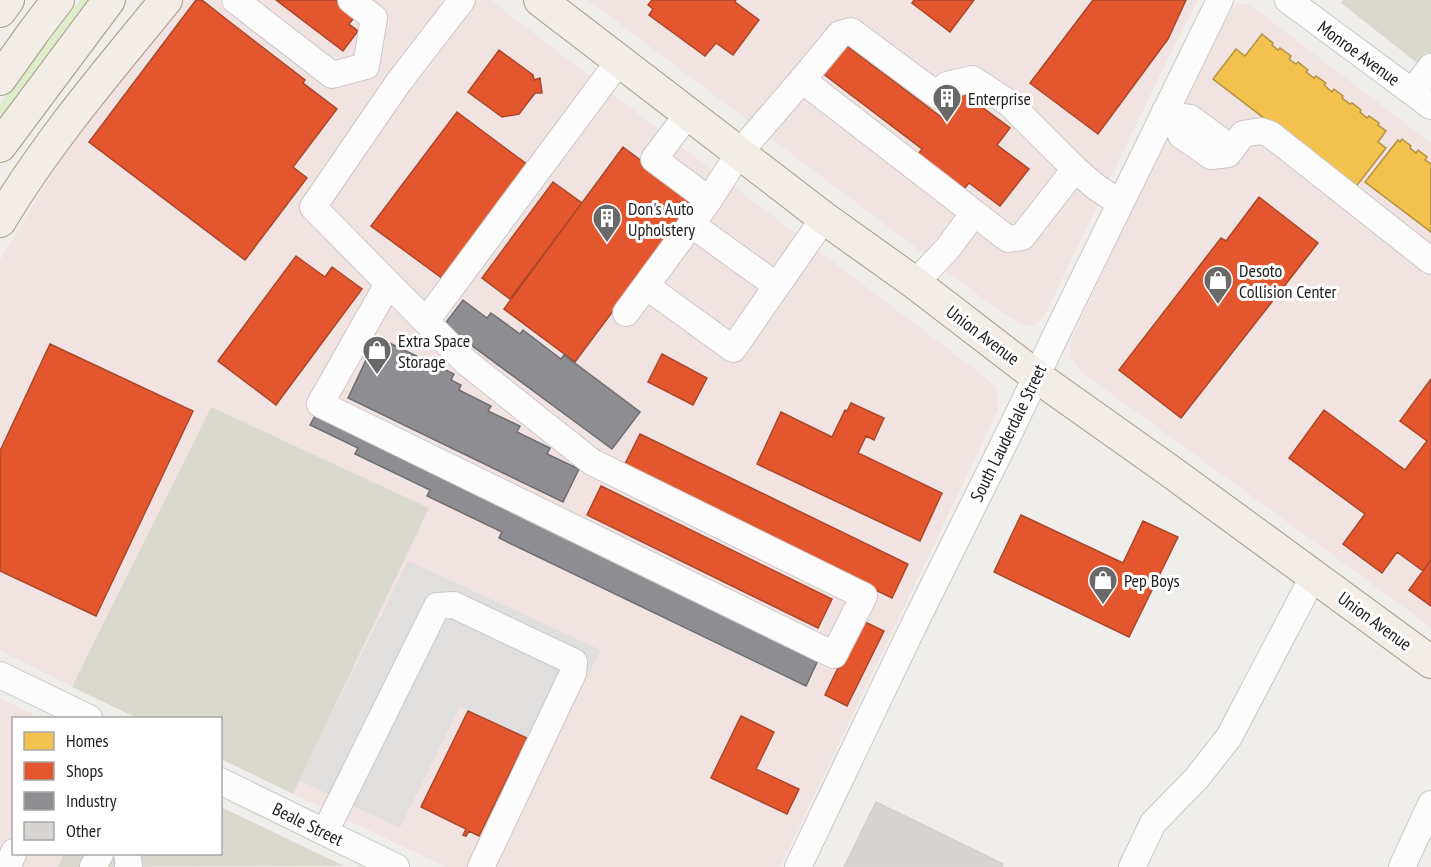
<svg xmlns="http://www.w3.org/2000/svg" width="1431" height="867" viewBox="0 0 1431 867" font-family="'PT Sans Narrow',sans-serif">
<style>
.commercial{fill:#f1e3e1}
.construction{fill:#d9d9cd}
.grass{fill:#ddeccb}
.parking{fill:#e0dfde}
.homes{fill:#f2c14e;stroke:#b49141;stroke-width:1.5}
.shops{fill:#e4572e;stroke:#aa472a;stroke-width:1.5}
.industry{fill:#8d8d92;stroke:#6d6d70;stroke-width:1.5}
.building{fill:#d7d4d2;stroke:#d3d0cc;stroke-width:1.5}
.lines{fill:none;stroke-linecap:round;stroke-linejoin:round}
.minor-casing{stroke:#c9c8c7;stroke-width:28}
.major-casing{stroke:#a79c86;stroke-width:34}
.minor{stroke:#fdfcfc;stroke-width:26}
.major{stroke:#f3ede7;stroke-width:32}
.labels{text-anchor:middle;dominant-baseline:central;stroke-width:6;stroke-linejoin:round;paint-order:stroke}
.street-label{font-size:18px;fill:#222;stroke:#fff}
.poi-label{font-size:18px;fill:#222;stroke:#fff;text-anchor:start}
</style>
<rect width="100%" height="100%" fill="#f0eeeb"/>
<path class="commercial" d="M 181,0 L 491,0 L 645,119 L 985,377 L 996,388 L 998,410 L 780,867 L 446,867 L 293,794 L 429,508 L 211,407 L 72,687 L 0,651 L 0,260 L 75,136 Z
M 588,0 L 1198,0 L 1169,56 L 1047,311 L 1035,326 L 1024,325 L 1002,313 Z
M 1238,3 L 1249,4 L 1431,143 L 1431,627 L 1080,371 L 1070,356 L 1071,340 L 1119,238 L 1228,16 Z
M 0,698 L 40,718 L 14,718 L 14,854 L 64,854 L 58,867 L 0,867 Z"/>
<path class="construction" d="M 1343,0 L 1431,0 L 1431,74 L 1341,3 Z
M 211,407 L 429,508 L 293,794 L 221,759 L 220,718 L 137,718 L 72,687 Z
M 221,807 L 344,866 L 58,867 L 64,854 L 220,854 Z"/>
<path class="grass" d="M 80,0 L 92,0 L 37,69 L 0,122 L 0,104 L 12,87 Z"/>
<path class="parking" d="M 408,561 L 601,650 L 549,748 L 460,706 L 400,828 L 299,780 Z"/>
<path class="homes" d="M 1262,34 L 1273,43 L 1272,45 L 1278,50 L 1280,48 L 1291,56 L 1289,59 L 1296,64 L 1298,62 L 1308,70 L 1306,72 L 1314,78 L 1316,76 L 1326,83 L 1324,85 L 1332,92 L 1334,89 L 1343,96 L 1342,98 L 1350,104 L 1352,103 L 1361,110 L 1360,112 L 1367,118 L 1369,116 L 1379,123 L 1378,125 L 1386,131 L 1378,142 L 1386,148 L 1355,188 L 1213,79 L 1236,49 L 1245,56 Z
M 1402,139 L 1411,146 L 1410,148 L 1416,153 L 1418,150 L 1427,157 L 1425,160 L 1431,164 L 1431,232 L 1365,182 L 1398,140 L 1400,142 Z"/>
<path class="shops" d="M 196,0 L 202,0 L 226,19 L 305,80 L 303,83 L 337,109 L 293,167 L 307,178 L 245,260 L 89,142 Z
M 276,0 L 336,0 L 356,15 L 349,24 L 358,31 L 343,51 Z
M 652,0 L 736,0 L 735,2 L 759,20 L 733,55 L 716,43 L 705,56 L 649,15 L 653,9 L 648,5 Z
M 914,0 L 974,0 L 950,32 L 912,3 Z
M 1093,0 L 1186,0 L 1168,39 L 1098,134 L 1030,83 Z
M 843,43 L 944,119 L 963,93 L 1010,128 L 997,145 L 1029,169 L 1000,206 L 969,183 L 964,189 L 918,154 L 922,149 L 821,72 Z
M 499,50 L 533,75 L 534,80 L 540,78 L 542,93 L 535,93 L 519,114 L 502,117 L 468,92 Z
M 457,112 L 528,165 L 443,279 L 371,226 Z
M 623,147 L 695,201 L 575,362 L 504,309 Z
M 553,182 L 582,203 L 510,299 L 482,278 Z
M 1259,197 L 1318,243 L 1181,418 L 1119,370 L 1221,238 L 1226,241 Z
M 296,256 L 325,277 L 332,267 L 362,289 L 276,405 L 218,361 Z
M 50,344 L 193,411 L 96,616 L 0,571 L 0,451 Z
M 662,354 L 707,378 L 693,405 L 648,382 Z
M 1431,379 L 1431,560 L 1423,571 L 1397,552 L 1382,573 L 1343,544 L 1365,514 L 1289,458 L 1324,410 L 1405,470 L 1427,441 L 1400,421 Z
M 851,403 L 884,418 L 874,440 L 866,436 L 858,453 L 942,493 L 920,541 L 757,464 L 781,412 L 832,437 L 845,410 L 847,411 Z
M 640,434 L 908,564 L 892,598 L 623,468 Z
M 601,486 L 832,599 L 818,628 L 587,515 Z
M 1021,515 L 1123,563 L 1143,521 L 1178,537 L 1129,637 L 994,572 Z
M 1431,560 L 1431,606 L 1409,590 Z
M 861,620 L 884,631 L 847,706 L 825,695 Z
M 468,711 L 527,738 L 479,836 L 469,831 L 466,836 L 463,835 L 466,829 L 421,807 Z
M 741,716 L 774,732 L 756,769 L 799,789 L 787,814 L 711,778 Z"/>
<path class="industry" d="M 463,300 L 487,318 L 491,313 L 520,334 L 523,330 L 561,359 L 564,355 L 640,412 L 612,449 L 444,325 Z
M 377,337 L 454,374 L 451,380 L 461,385 L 459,390 L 491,406 L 488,411 L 520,426 L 517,432 L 550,448 L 547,454 L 579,469 L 563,502 L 348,398 Z
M 316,414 L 819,658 L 806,686 L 499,538 L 502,532 L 427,496 L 430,490 L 355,454 L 358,448 L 310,425 Z"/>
<path class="building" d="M 876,802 L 1003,864 L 1002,867 L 844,867 Z"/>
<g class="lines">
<g class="minor-casing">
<path id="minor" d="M 235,0 L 332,75 L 366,66 L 374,18 L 351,0
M 1288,0 L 1431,106
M 802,80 L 1008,239 L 1022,237 L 1075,169
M 1412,92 L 1431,67
M 1165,111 L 1174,116 L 1190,118 L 1220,140 L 1228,154
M 688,114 L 654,159 L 709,200 L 739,153 L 802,80 L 840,34 L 851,31 L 937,95 L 947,85 L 972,79 L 1009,103 L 1075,169 L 1096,187 L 1120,203
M 1174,116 L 1181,135 L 1211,156 L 1228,154 L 1243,134 L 1261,131 L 1270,134 L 1431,261
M 691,224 L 777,286
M 915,283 L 948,248 L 973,214
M 388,284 L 320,404 L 834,655 L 864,596 L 592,462 L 466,362 L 313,207 L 398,83 L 462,0
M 646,286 L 733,349 L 824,218
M 626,313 L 709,200
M 426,321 L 619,61
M 0,675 L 89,718
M 220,781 L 396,867
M 325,832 L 437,606 L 454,605 L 574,662 L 573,673 L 481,867
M 127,854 L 129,865 L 128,867
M 7,867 L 14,852
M 93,867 L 100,854
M 798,867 L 912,629 L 1014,423 L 1055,337 L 1220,0
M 1132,867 L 1153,823 L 1196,779 L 1229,737 L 1314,575
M 1402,867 L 1431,804"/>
</g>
<g class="major-casing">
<path id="major" d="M 540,0 L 824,218 L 915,283 L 1036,376 L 1170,471 L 1431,662
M 0,11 L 8,0
M 0,79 L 35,30 L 58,0
M 0,146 L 109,0
M 0,221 C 47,142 108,71 166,0"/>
</g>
<use href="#minor" class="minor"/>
<use href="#major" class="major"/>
</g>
<defs>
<g id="building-pin" transform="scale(1.5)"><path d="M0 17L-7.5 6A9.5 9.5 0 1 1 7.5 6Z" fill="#6a6968" stroke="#fff"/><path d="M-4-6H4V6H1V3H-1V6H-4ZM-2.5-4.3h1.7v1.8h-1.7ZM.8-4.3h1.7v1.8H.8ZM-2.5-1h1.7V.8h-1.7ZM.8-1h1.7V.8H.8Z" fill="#fff"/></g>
<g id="shop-pin" transform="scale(1.5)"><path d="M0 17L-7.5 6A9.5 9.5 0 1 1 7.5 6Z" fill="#6a6968" stroke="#fff"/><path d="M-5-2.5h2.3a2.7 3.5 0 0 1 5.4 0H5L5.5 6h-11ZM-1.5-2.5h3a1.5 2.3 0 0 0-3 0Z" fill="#fff"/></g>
</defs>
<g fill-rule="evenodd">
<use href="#building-pin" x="947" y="98"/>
<use href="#building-pin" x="607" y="218"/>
<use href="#shop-pin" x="1218" y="280"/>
<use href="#shop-pin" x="377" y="350"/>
<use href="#shop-pin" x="1103" y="580"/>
</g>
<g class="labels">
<g class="street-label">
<text transform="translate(1359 53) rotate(36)">Monroe Avenue</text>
<text transform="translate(983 335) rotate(37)">Union Avenue</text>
<text transform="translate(1008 433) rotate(-64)">South Lauderdale Street</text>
<text transform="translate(1375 621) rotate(36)">Union Avenue</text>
<text transform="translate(308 824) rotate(26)">Beale Street</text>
</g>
<g class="poi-label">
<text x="968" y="98">Enterprise</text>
<text x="628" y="208">Don's Auto<tspan x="628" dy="21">Upholstery</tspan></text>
<text x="1239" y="270">Desoto<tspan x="1239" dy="21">Collision Center</tspan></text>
<text x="398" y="340">Extra Space<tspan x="398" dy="21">Storage</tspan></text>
<text x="1124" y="580">Pep Boys</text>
</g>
</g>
<rect x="12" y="717" width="210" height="138" fill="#ffffff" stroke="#a7a7a7" stroke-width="1.5"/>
<rect x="24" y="732" width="30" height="18" fill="#f2c14e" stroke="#a7a7a7" stroke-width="1.5"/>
<text x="66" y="747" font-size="18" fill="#222222">Homes</text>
<rect x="24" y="762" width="30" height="18" fill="#e4572e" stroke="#a7a7a7" stroke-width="1.5"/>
<text x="66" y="777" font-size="18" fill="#222222">Shops</text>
<rect x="24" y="792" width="30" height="18" fill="#8d8d92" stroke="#a7a7a7" stroke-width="1.5"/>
<text x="66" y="807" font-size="18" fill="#222222">Industry</text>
<rect x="24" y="822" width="30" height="18" fill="#d7d4d2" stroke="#a7a7a7" stroke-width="1.5"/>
<text x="66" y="837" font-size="18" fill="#222222">Other</text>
</svg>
